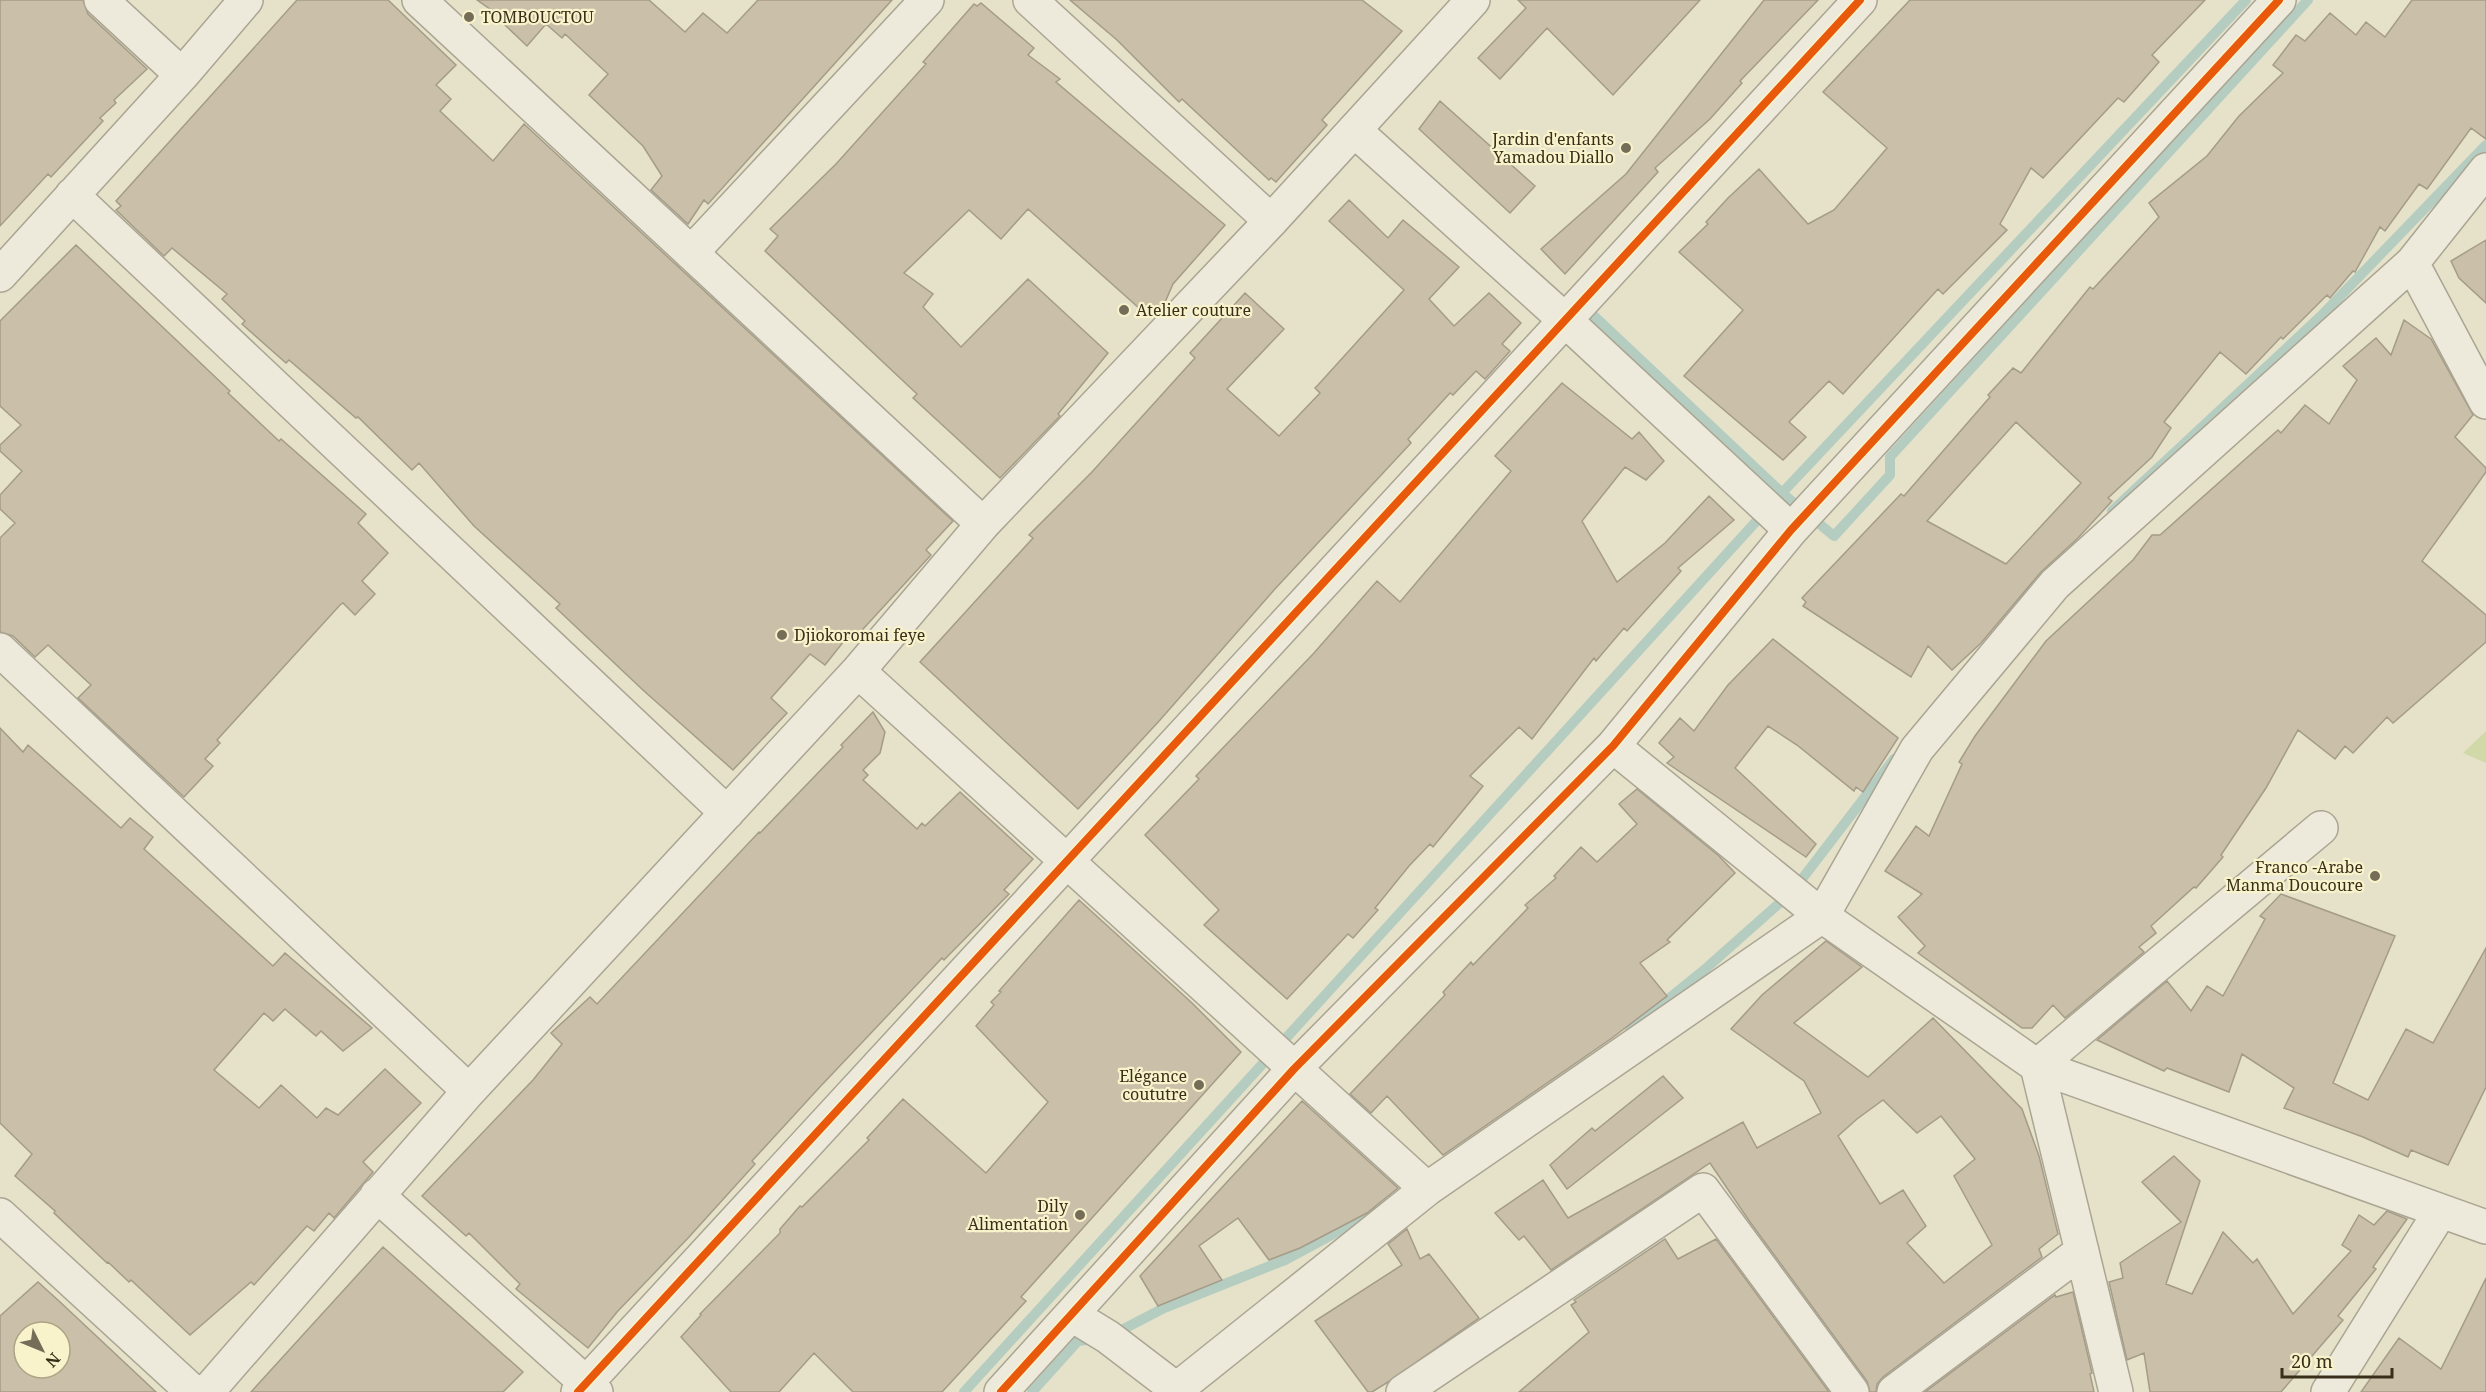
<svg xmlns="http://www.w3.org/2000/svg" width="2486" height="1392" viewBox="0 0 2486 1392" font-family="'Noto Serif',serif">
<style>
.green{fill:#d1d9a9}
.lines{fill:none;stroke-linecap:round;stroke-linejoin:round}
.stream{stroke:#b5ccc1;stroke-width:10}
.building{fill:#cabfa9;stroke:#a59c88;stroke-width:1.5;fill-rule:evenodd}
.minor-casing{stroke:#aaa593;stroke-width:36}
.minor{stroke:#edeadb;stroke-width:33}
.cycleway-casing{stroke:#f9f3cc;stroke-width:11}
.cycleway{stroke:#e8590c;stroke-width:8}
.poi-dot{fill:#756d57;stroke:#f9f3cc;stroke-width:2}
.labels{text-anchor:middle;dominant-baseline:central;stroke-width:4.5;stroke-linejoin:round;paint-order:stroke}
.poi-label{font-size:16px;fill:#392e1a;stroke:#f9f3cc;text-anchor:end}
</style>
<rect width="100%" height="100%" fill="#e5e2c9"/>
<path class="green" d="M 2486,731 L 2486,763 L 2463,753 Z"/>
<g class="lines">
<path class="stream" d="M 1594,316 L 1782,493 L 1834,536 L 1890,475 L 1890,457 L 2308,0
M 2112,511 L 2321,316 L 2486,145
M 1630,1030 L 1703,971 L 1792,892 L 1894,759
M 1114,1334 L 1164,1308 L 1285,1260 L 1376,1211
M 964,1392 L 1782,493 L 2246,0
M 1032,1392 L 1078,1341 L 1096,1339"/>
</g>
<path class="building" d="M 0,0 L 83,0 L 88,14 L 147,69 L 114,100 L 116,103 L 100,118 L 103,121 L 51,177 L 48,174 L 0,226 Z
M 297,0 L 388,0 L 456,65 L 436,85 L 451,99 L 440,111 L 493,161 L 524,124 L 953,521 L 926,550 L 931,555 L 853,640 L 848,636 L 825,665 L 810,654 L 771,698 L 787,713 L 733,770 L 644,691 L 556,608 L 560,604 L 474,526 L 419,463 L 412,470 L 358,417 L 356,418 L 289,360 L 286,363 L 242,324 L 245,321 L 222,299 L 227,294 L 172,248 L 164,256 L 116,210 L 121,206 L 116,201 Z
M 477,0 L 649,0 L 685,32 L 703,13 L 727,33 L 758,0 L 892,0 L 708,204 L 704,200 L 688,224 L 651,190 L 662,176 L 643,146 L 589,95 L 608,74 L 565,34 L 562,38 L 546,24 L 527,46 L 505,25 L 507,21 Z
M 1070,0 L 1362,0 L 1402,31 L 1322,120 L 1327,125 L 1276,182 L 1271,178 L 1269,180 L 1182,99 L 1179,102 L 1117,40 Z
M 1518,0 L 1700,0 L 1613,95 L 1547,28 L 1500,79 L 1478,58 L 1526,8 Z
M 1764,0 L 1818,0 L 1740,81 L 1742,83 L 1710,119 L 1655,168 L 1658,172 L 1565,274 L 1541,249 L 1626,174 Z
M 1910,0 L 2205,0 L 2152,55 L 2159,62 L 2124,102 L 2118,98 L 2043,178 L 2031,168 L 2000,224 L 2007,230 L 1943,294 L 1938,289 L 1843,394 L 1829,381 L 1789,422 L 1806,437 L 1783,460 L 1684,376 L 1743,310 L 1679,252 L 1708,224 L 1706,222 L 1728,198 L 1759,169 L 1808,224 L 1834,210 L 1887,148 L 1823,92 Z
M 2412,0 L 2486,0 L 2486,139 L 2471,128 L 2427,189 L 2419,184 L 2385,231 L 2380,227 L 2355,272 L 2353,271 L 2330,298 L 2327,295 L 2283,339 L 2281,337 L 2246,374 L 2220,352 L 2164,422 L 2171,428 L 2152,457 L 2108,498 L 2112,501 L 2078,538 L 2041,572 L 1981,643 L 1952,670 L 1928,646 L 1911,677 L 1803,606 L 1806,602 L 1802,598 L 1901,494 L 1904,496 L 1990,397 L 1988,395 L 2013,368 L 2021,373 L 2090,287 L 2093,289 L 2159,217 L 2149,203 L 2207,156 L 2239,116 L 2283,73 L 2273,65 L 2296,35 L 2305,41 L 2330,13 L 2356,35 L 2366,22 L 2385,37 ZM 2016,422 L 2081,483 L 2006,564 L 1927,521 Z
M 981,3 L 1034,48 L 1028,55 L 1060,79 L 1056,82 L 1225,225 L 1173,284 L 1166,300 L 1149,317 L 1028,209 L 1001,239 L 969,210 L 904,273 L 933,294 L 923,307 L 961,347 L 1028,279 L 1108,353 L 1058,414 L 1060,416 L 1000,478 L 913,398 L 917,394 L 765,251 L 778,236 L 770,229 L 836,164 L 926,64 L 923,62 L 974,4 L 977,6 Z
M 1440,101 L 1535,186 L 1510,213 L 1419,129 Z
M 1349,200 L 1388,238 L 1403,220 L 1459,267 L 1429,299 L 1454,326 L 1489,293 L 1521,323 L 1502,344 L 1510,351 L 1485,379 L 1476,371 L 1453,395 L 1450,393 L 1408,439 L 1411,443 L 1274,590 L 1160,720 L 1078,809 L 920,662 L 1033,538 L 1029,535 L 1091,473 L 1195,358 L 1190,353 L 1245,293 L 1284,329 L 1227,389 L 1279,436 L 1320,393 L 1315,388 L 1318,385 L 1404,290 L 1329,221 Z
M 2486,240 L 2486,303 L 2459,278 L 2451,261 Z
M 76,245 L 230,391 L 228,393 L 279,441 L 281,439 L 366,514 L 358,523 L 388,553 L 362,581 L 375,594 L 355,615 L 343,603 L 340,605 L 217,740 L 220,743 L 205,759 L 213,766 L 184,797 L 78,698 L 91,685 L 48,645 L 35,657 L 13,636 L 0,632 L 0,538 L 15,523 L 0,509 L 0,495 L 22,471 L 0,451 L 0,445 L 21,425 L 0,406 L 0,321 Z
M 2404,320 L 2431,339 L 2473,415 L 2455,437 L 2486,468 L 2486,472 L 2422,561 L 2486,615 L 2486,642 L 2393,723 L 2387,717 L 2353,753 L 2345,746 L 2335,759 L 2298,730 L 2266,788 L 2221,855 L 2223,857 L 2196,888 L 2194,887 L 2151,926 L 2156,933 L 2139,947 L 2144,952 L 2065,1018 L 2053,1005 L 2032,1028 L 2022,1028 L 1918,953 L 1925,946 L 1898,917 L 1922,894 L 1885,871 L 1916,826 L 1929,836 L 1962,764 L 1959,762 L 1975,736 L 2046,641 L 2133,560 L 2152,535 L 2160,535 L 2278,430 L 2281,433 L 2305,405 L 2329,424 L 2357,380 L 2343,366 L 2376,338 L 2391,355 Z
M 1562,383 L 1632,439 L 1639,432 L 1664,461 L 1646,480 L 1625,467 L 1582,521 L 1617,582 L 1665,543 L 1709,496 L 1734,520 L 1678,568 L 1681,571 L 1627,631 L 1624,628 L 1596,661 L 1594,658 L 1532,739 L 1519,727 L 1470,776 L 1483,786 L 1433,847 L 1430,844 L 1409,866 L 1375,908 L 1378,910 L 1353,938 L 1348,934 L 1287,999 L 1204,925 L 1219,910 L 1145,835 L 1199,779 L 1196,776 L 1314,653 L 1377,581 L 1400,602 L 1511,471 L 1495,456 Z
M 1773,639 L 1898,738 L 1863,792 L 1856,787 L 1854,791 L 1797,745 L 1768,726 L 1735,768 L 1816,844 L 1806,857 L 1667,763 L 1674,757 L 1659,743 L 1680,718 L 1694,731 L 1728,685 Z
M 873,712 L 885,732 L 880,753 L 863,770 L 868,775 L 863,780 L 917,829 L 922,823 L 925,826 L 960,792 L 1033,859 L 1004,890 L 1009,894 L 944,960 L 942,958 L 818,1089 L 752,1161 L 755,1164 L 689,1237 L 617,1312 L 588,1348 L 516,1289 L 520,1284 L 469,1233 L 466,1236 L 422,1196 L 533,1080 L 562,1044 L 551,1033 L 590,997 L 597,1004 L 759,832 L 760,833 L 843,747 L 841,745 Z
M 0,728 L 23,752 L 28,745 L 121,828 L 130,818 L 153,837 L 144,849 L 273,966 L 285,953 L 372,1028 L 343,1051 L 321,1031 L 316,1036 L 285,1009 L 273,1021 L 264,1013 L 214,1070 L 259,1108 L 281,1085 L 317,1118 L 326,1108 L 338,1115 L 385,1069 L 421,1103 L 363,1162 L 373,1172 L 334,1218 L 329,1213 L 314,1231 L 307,1226 L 254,1285 L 251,1282 L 190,1335 L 131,1280 L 129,1282 L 108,1262 L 107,1263 L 54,1213 L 55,1211 L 15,1176 L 32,1154 L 0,1123 Z
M 1637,789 L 1719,856 L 1735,873 L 1667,940 L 1670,942 L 1640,963 L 1667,996 L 1612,1038 L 1443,1155 L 1387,1096 L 1371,1113 L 1350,1094 L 1445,995 L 1443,992 L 1471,962 L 1473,965 L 1528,908 L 1525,905 L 1556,878 L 1554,876 L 1581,847 L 1597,862 L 1637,824 L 1619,804 Z
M 2281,894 L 2395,936 L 2333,1083 L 2368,1100 L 2406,1029 L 2433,1043 L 2486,948 L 2486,1087 L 2448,1165 L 2411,1150 L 2408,1157 L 2363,1137 L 2284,1108 L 2294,1088 L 2242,1054 L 2229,1092 L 2167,1068 L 2164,1071 L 2097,1040 L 2167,981 L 2191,1011 L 2207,986 L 2223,996 L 2265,919 L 2260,916 Z
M 1079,900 L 1192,1003 L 1241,1052 L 1021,1297 L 1026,1301 L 942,1392 L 853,1392 L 814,1353 L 779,1392 L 731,1392 L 681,1337 L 701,1315 L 700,1314 L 780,1233 L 780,1229 L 800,1206 L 802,1207 L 869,1140 L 867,1138 L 903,1099 L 986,1173 L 1048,1102 L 976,1026 L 994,1005 L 991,1002 L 1001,992 L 999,991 Z
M 1826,941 L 1862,967 L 1794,1023 L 1868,1077 L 1933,1018 L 2022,1109 L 2039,1156 L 2058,1234 L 2039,1249 L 2042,1257 L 1883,1377 L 1877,1384 L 1876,1392 L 1870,1392 L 1867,1381 L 1750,1222 L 1710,1163 L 1551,1270 L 1524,1236 L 1519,1240 L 1495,1213 L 1543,1180 L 1568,1218 L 1743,1122 L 1757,1148 L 1821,1113 L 1804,1081 L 1731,1029 L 1762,995 ZM 1883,1100 L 1917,1133 L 1941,1116 L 1975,1159 L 1954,1176 L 1992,1245 L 1944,1283 L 1907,1243 L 1926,1226 L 1903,1190 L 1880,1204 L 1838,1136 L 1857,1119 Z
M 1663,1076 L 1683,1098 L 1567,1189 L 1550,1165 L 1592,1128 L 1595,1131 Z
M 1302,1101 L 1398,1188 L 1367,1213 L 1300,1248 L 1269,1260 L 1238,1218 L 1199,1246 L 1222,1280 L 1158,1306 L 1140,1276 Z
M 2174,1156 L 2200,1181 L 2166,1284 L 2192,1294 L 2223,1232 L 2253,1263 L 2257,1259 L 2293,1314 L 2351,1251 L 2342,1245 L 2359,1215 L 2374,1225 L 2387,1211 L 2407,1219 L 2373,1267 L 2376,1269 L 2338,1316 L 2343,1320 L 2281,1392 L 2150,1392 L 2144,1353 L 2127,1360 L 2109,1282 L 2123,1278 L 2120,1263 L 2181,1222 L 2142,1182 Z
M 1407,1229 L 1420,1259 L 1429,1254 L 1479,1318 L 1388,1382 L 1372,1392 L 1368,1392 L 1315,1321 L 1402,1265 L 1388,1244 Z
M 1665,1239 L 1678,1259 L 1716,1239 L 1829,1392 L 1519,1392 L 1589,1332 L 1571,1305 L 1576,1302 L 1574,1300 Z
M 383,1247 L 523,1372 L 503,1392 L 251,1392 Z
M 2486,1278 L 2486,1392 L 2361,1392 L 2399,1338 L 2441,1369 Z
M 38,1282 L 59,1301 L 156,1392 L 0,1392 L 0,1316 ZM 24,1332 L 60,1332 L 60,1368 L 24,1368 Z
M 2073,1292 L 2092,1373 L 2090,1374 L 2094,1392 L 1925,1392 L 2055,1295 L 2056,1297 Z"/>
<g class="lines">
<g class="minor-casing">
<path id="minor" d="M 101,0 L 182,75
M 419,0 L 983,524
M 1030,0 L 1271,221
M 1354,130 L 1565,320 L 1791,530
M 72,195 L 727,813
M 691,253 L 927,0
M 2412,263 L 2486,170
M 0,275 L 182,75 L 246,0
M 0,650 L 469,1091
M 858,671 L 1427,1189
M 1613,746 L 1822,916 L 2037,1066 L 2486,1227
M 377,1195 L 596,1392
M 0,1215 L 193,1392
M 1072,1315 L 1108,1337 L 1180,1392
M 1177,1389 L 1427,1189 L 1822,916 L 1917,749 L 2055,584 L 2412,263 L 2486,402
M 207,1392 L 469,1091 L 858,671 L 983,524 L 1271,221 L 1473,0
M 578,1392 L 1860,0
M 1001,1392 L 1294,1069 L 1613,746 L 1791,530 L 2279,0
M 1403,1392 L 1703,1190 L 1852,1392
M 1894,1392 L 2082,1251
M 2116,1392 L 2037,1066 L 2321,828
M 2328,1392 L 2440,1212"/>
</g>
<use href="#minor" class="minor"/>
<g class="cycleway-casing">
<path id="cycleway" d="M 578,1392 L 1860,0
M 1001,1392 L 1294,1069 L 1613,746 L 1791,530 L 2279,0"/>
</g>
<use href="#cycleway" class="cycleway"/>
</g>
<g class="poi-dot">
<circle cx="469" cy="17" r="6"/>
<circle cx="1626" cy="148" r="6"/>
<circle cx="1124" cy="310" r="6"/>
<circle cx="782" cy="635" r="6"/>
<circle cx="2375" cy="876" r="6"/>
<circle cx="1199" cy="1085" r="6"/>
<circle cx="1080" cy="1215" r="6"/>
</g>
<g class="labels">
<g class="poi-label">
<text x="481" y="17" text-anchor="start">TOMBOUCTOU</text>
<text x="1614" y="139">Jardin d'enfants<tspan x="1614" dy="18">Yamadou Diallo</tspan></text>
<text x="1136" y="310" text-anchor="start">Atelier couture</text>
<text x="794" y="635" text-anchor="start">Djiokoromai feye</text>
<text x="2363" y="867">Franco -Arabe<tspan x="2363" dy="18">Manma Doucoure</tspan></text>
<text x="1187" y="1076">Elégance<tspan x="1187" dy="18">coututre</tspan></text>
<text x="1068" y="1206">Dily<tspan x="1068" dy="18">Alimentation</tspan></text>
</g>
</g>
<g transform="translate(42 1350) rotate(133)"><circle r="28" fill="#f9f3cc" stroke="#aca485" stroke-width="1.5"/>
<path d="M0-4.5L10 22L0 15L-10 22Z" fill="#756d57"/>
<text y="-9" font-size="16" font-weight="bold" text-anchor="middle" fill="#392e1a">N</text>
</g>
<path d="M2282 1368v9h110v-9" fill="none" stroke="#392e1a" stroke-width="3"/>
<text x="2291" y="1368" font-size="18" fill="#392e1a" stroke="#f9f3cc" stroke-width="4.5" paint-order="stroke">20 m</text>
</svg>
